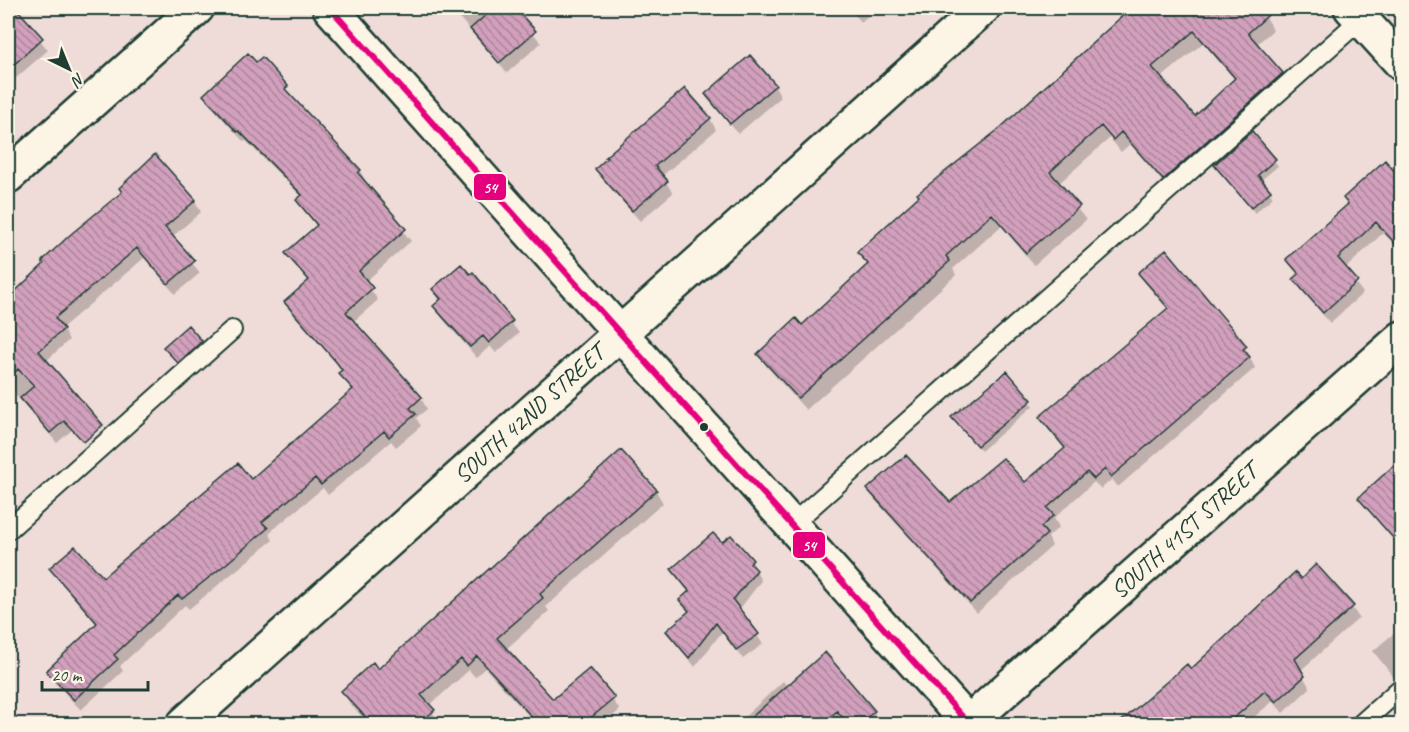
<svg xmlns="http://www.w3.org/2000/svg" width="1409" height="732" viewBox="0 0 1409 732" font-family="Caveat,sans-serif">
<style>
.shadow{fill:#0003;fill-rule:evenodd}
.building{fill:url(#building-back-hatch);stroke:#1f3d34;stroke-width:1.5;fill-rule:evenodd}
.lines{fill:none;stroke-linecap:round;stroke-linejoin:round}
.lane-casing{stroke:#1f3d34;stroke-width:22}
.street-casing{stroke:#1f3d34;stroke-width:38}
.secondary-casing{stroke:#1f3d34;stroke-width:38}
.lane{stroke:#fcf5e5;stroke-width:18}
.street{stroke:#fcf5e5;stroke-width:33}
.secondary{stroke:#fcf5e5;stroke-width:33}
.bus-1-casing{stroke:#fcf5e5;stroke-width:10}
.bus-1{stroke:#e5007d;stroke-width:6}
.bus-dot{fill:#1f3d34;stroke:#fcf5e5;stroke-width:2}
.labels{text-anchor:middle;dominant-baseline:central;stroke-width:5;stroke-linejoin:round;paint-order:stroke}
.street-label{font-size:24px;fill:#1f3d34;stroke:#fcf5e5}
.line-badge{stroke:#fcf5e5;stroke-width:2}
.badge-label{font-size:16px;text-anchor:middle;font-weight:bold;fill:#fff}
</style>
<defs>
<pattern id="building-back-hatch" width="6" height="6" patternUnits="userSpaceOnUse" patternTransform="scale(1.5)"><rect width="6" height="6" fill="#d2a0bd"/><path d="M-1 5l2 2M0 0l6 6M5-1l2 2" fill="none" stroke="#aa849a"/></pattern>
</defs>
<rect width="100%" height="100%" fill="#efdcd9"/>
<filter id="ink" filterUnits="userSpaceOnUse"><feTurbulence type="fractalNoise" baseFrequency=".0167" numOctaves="2"/><feDisplacementMap in="SourceGraphic" scale="12" xChannelSelector="R" yChannelSelector="G"/><feConvolveMatrix kernelMatrix="1 2 1 2 8 2 1 2 1" color-interpolation-filters="sRGB"/></filter>
<g filter="url(#ink)">
<path class="shadow" d="M 8,8 L 14,8 L 48,50 L 8,85 Z
M 100,8 L 110,8 L 104,12 Z
M 451,8 L 513,8 L 541,43 L 507,73 Z
M 849,8 L 877,8 L 861,22 Z
M 1134,8 L 1261,8 L 1273,30 L 1256,45 L 1289,87 L 1171,192 L 1130,144 L 1121,152 L 1110,138 L 1058,184 L 1086,220 L 1034,265 L 1001,226 L 953,269 L 956,275 L 806,410 L 767,367 L 759,354 L 802,327 L 868,266 L 859,252 L 1049,86 L 1048,84 ZM 1203,43 L 1235,80 L 1195,118 L 1160,79 Z
M 261,59 L 293,98 L 360,171 L 366,182 L 365,184 L 411,241 L 365,282 L 378,300 L 353,322 L 421,398 L 427,409 L 416,418 L 421,426 L 396,447 L 391,441 L 328,495 L 323,488 L 269,533 L 273,540 L 189,609 L 185,605 L 120,666 L 123,671 L 81,710 L 54,682 L 48,671 L 97,625 L 51,568 L 103,580 L 251,481 L 353,392 L 340,373 L 343,371 L 286,302 L 309,282 L 287,254 L 317,227 L 298,201 L 302,197 L 246,141 L 244,142 L 211,106 L 205,95 Z
M 775,86 L 781,97 L 738,134 L 707,94 Z
M 710,118 L 716,130 L 662,176 L 673,193 L 640,221 L 603,180 L 597,169 Z
M 1274,160 L 1278,166 L 1260,181 L 1273,197 L 1255,213 L 1216,165 Z
M 1385,162 L 1402,181 L 1402,252 L 1383,233 L 1345,269 L 1363,293 L 1330,323 L 1302,291 L 1295,279 L 1299,276 L 1288,259 L 1349,205 Z
M 195,201 L 201,212 L 172,237 L 200,273 L 175,294 L 144,258 L 62,328 L 69,340 L 45,362 L 89,415 L 57,443 L 8,386 L 8,300 L 46,265 Z
M 473,274 L 519,333 L 496,353 L 490,346 L 477,358 L 442,318 L 435,307 L 440,302 L 434,290 Z
M 1140,274 L 1245,347 L 1255,368 L 1118,487 L 1112,479 L 1101,489 L 1094,482 L 1054,518 L 1059,527 L 1048,537 L 1052,546 L 977,613 L 875,500 L 869,490 L 950,504 L 1025,484 L 1065,449 L 1041,418 L 1168,309 Z
M 188,327 L 204,348 L 182,368 L 168,352 Z
M 1030,400 L 1033,406 L 981,451 L 956,422 Z
M 1392,469 L 1402,480 L 1401,549 L 1360,498 Z
M 656,491 L 663,503 L 546,607 L 549,611 L 506,649 L 552,701 L 590,670 L 620,710 L 603,724 L 536,724 L 485,668 L 475,677 L 469,670 L 429,706 L 439,724 L 369,724 L 350,704 L 343,691 L 378,671 Z
M 731,537 L 752,561 L 761,581 L 739,610 L 763,644 L 743,659 L 722,632 L 695,667 L 668,631 L 689,613 L 681,600 L 690,593 L 673,570 L 722,545 Z
M 1300,581 L 1352,607 L 1359,618 L 1300,671 L 1310,688 L 1283,713 L 1273,701 L 1246,724 L 1121,724 L 1187,666 L 1191,671 Z
M 1401,627 L 1402,628 L 1402,688 L 1373,651 Z
M 783,681 L 788,688 L 872,710 L 879,721 L 875,724 L 847,724 L 844,722 L 841,724 L 737,724 Z"/>
<path class="building" d="M 8,8 L 16,8 L 43,38 L 8,70 Z
M 494,8 L 515,8 L 536,31 L 499,63 L 470,29 Z
M 1131,8 L 1276,8 L 1248,33 L 1283,73 L 1163,180 L 1121,132 L 1113,140 L 1101,126 L 1050,172 L 1080,206 L 1026,253 L 992,214 L 946,256 L 950,261 L 798,398 L 757,354 L 796,318 L 802,325 L 868,264 L 857,252 L 919,196 L 917,194 L 999,129 ZM 1194,31 L 1235,78 L 1195,116 L 1152,67 Z
M 248,53 L 256,62 L 262,57 L 288,86 L 285,89 L 361,170 L 358,173 L 406,229 L 359,271 L 373,288 L 346,312 L 422,397 L 410,408 L 416,414 L 389,437 L 384,431 L 321,485 L 315,478 L 262,522 L 268,528 L 226,564 L 182,599 L 178,595 L 114,655 L 118,659 L 74,700 L 46,671 L 97,623 L 49,568 L 75,546 L 103,577 L 238,463 L 251,479 L 353,389 L 338,373 L 342,370 L 337,363 L 284,302 L 309,280 L 285,253 L 317,225 L 296,200 L 302,195 L 239,131 L 237,132 L 203,95 Z
M 750,55 L 776,85 L 730,124 L 705,94 Z
M 685,88 L 711,118 L 655,166 L 668,181 L 632,211 L 595,169 L 607,158 L 605,157 Z
M 1252,131 L 1276,159 L 1258,175 L 1271,191 L 1251,208 L 1214,165 Z
M 155,154 L 196,200 L 165,227 L 195,261 L 168,284 L 137,248 L 55,318 L 64,329 L 39,351 L 103,425 L 84,442 L 64,421 L 50,433 L 20,398 L 34,386 L 18,369 L 8,379 L 8,298 L 44,264 L 42,261 L 71,234 L 122,192 L 119,188 Z
M 1385,160 L 1401,179 L 1401,250 L 1376,222 L 1338,258 L 1358,281 L 1323,313 L 1293,279 L 1299,274 L 1286,259 L 1348,204 L 1343,198 Z
M 1166,249 L 1247,346 L 1243,349 L 1250,357 L 1111,477 L 1105,469 L 1094,479 L 1087,472 L 1047,508 L 1054,515 L 1041,527 L 1047,534 L 970,603 L 867,489 L 906,455 L 950,502 L 1003,458 L 1025,482 L 1065,448 L 1039,417 L 1168,308 L 1138,273 Z
M 461,264 L 470,274 L 473,272 L 513,321 L 489,343 L 483,336 L 470,347 L 433,306 L 441,299 L 432,289 Z
M 188,325 L 202,341 L 178,363 L 163,347 Z
M 1007,371 L 1032,400 L 977,446 L 951,417 Z
M 621,450 L 657,490 L 540,594 L 543,598 L 497,638 L 553,699 L 590,668 L 615,698 L 583,724 L 521,724 L 531,716 L 477,656 L 467,666 L 461,659 L 421,695 L 435,710 L 418,724 L 372,724 L 341,691 L 373,662 L 378,669 Z
M 1401,459 L 1401,547 L 1358,498 Z
M 713,533 L 722,542 L 731,535 L 753,560 L 750,563 L 757,570 L 733,600 L 759,634 L 736,650 L 716,623 L 689,658 L 666,631 L 689,611 L 679,600 L 689,591 L 671,569 Z
M 1316,564 L 1354,606 L 1295,659 L 1305,676 L 1276,702 L 1265,691 L 1227,724 L 1118,724 L 1187,664 L 1191,669 L 1295,572 L 1301,579 Z
M 825,652 L 875,711 L 859,724 L 848,724 L 837,711 L 822,724 L 744,724 Z"/>
<g class="lines">
<g class="lane-casing">
<path id="lane" d="M 791,525 L 1361,19
M 8,530 L 232,330
M 1361,724 L 1402,687"/>
</g>
<g class="street-casing">
<path id="street" d="M 1351,8 L 1402,64
M 8,176 L 197,8
M 184,724 L 983,8
M 967,724 L 1402,338"/>
</g>
<g class="secondary-casing">
<path id="secondary" d="M 330,8 L 969,724"/>
</g>
<use href="#lane" class="lane"/>
<use href="#street" class="street"/>
<use href="#secondary" class="secondary"/>
<g class="bus-1-casing">
<path id="bus-1" d="M 330,8 L 969,724"/>
</g>
<use href="#bus-1" class="bus-1"/>
</g>
</g>
<circle class="bus-dot" cx="704" cy="427" r="5"/>
<g class="labels">
<g class="street-label">
<text transform="translate(529 414) rotate(-42)">SOUTH 42ND STREET</text>
<text transform="translate(1184 531) rotate(-42)">SOUTH 41ST STREET</text>
</g>
</g>
<g class="line-badge">
<rect x="473" y="173" width="34" height="28" rx="6" fill="#e5007d"/>
<rect x="792" y="531" width="34" height="28" rx="6" fill="#e5007d"/>
</g>
<g class="badge-label">
<text x="490" y="193">54</text>
<text x="809" y="551">54</text>
</g>
<rect width="1409" height="732" fill="none" stroke="#fcf5e5" stroke-width="30"/>
<rect x="15" y="15" width="1379" height="702" fill="none" stroke="#1f3d34" stroke-width="2" filter="url(#ink)"/>
<g transform="translate(69 69) rotate(137)" stroke="#fcf5e5" stroke-width="4.5" paint-order="stroke">
<path d="M0-4.5L10 22L0 15L-10 22Z" fill="#1f3d34"/>
<text y="-9" font-size="16" font-weight="bold" text-anchor="middle" fill="#1f3d34">N</text>
</g>
<path d="M42 681v9h106v-9" fill="none" stroke="#1f3d34" stroke-width="3"/>
<text x="51" y="681" font-size="18" fill="#1f3d34" stroke="#fcf5e5" stroke-width="4.5" paint-order="stroke">20 m</text>
</svg>
